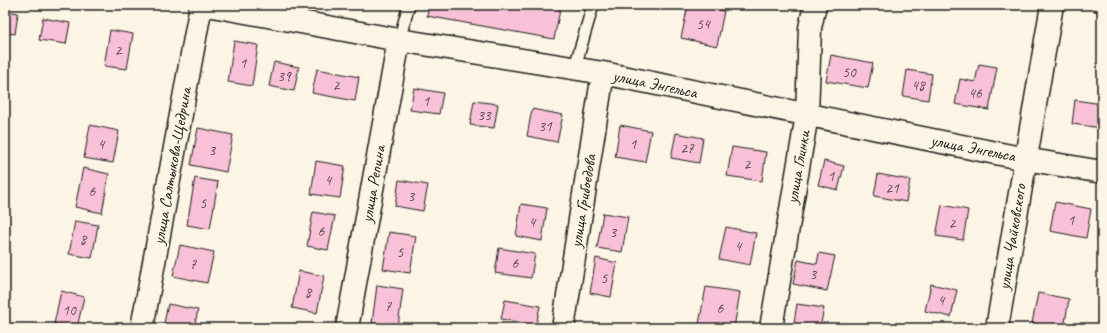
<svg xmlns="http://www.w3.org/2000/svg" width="1107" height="333" viewBox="0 0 1107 333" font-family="Caveat,sans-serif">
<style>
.building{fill:#f9c1d7;stroke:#1c1c1c}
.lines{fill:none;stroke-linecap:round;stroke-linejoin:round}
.lane-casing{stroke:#1c1c1c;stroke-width:14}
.street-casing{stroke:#1c1c1c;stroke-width:25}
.lane{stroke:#fcf5e5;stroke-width:11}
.street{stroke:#fcf5e5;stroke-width:22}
.labels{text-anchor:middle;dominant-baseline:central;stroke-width:4;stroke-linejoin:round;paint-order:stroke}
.number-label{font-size:15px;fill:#53454b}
.street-label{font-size:17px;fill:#1c1c1c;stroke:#fcf5e5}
</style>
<rect width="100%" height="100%" fill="#fcf5e5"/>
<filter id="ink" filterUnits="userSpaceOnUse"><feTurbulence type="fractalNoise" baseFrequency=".025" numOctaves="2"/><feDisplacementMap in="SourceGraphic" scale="8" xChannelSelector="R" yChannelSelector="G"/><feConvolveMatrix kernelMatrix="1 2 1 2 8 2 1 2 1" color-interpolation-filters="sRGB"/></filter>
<g filter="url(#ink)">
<path class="building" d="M 429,5 L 561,5 L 554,39 L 427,16 Z
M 688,5 L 697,5 L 724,11 L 717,46 L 681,38 Z
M 1096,5 L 1102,5 L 1102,13 L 1094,11 Z
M 5,11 L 18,13 L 15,34 L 5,33 Z
M 43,18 L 70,23 L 66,44 L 39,40 Z
M 110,30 L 133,34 L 127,69 L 104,66 Z
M 234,41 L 258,45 L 252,86 L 228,82 Z
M 831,55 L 873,63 L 868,88 L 826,81 Z
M 274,62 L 299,67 L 294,91 L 269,86 Z
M 979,64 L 997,67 L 989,110 L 955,104 L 960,79 L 975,82 Z
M 317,69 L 359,77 L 355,101 L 312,93 Z
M 907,70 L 932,74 L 928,100 L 903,96 Z
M 414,88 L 443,93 L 439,114 L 410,110 Z
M 1075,100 L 1102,104 L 1102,128 L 1072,124 Z
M 474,101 L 498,104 L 494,128 L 470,125 Z
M 532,109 L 563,115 L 557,142 L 527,136 Z
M 90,125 L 119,131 L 113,163 L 84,158 Z
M 620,125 L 651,131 L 645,162 L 615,157 Z
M 198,128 L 233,135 L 226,172 L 191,165 Z
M 676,133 L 703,138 L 699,163 L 671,158 Z
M 732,147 L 766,152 L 762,181 L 727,176 Z
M 316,161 L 345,166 L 340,198 L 311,194 Z
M 824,161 L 844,166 L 838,190 L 818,185 Z
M 83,168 L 109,174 L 102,213 L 75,207 Z
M 878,174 L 910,180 L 906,202 L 874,196 Z
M 195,178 L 218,182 L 210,229 L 187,225 Z
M 399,180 L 428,185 L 423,211 L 395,206 Z
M 1055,202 L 1091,209 L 1086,238 L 1050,231 Z
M 521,204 L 547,208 L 542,241 L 516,236 Z
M 942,205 L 968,210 L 963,240 L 936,236 Z
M 313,212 L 335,216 L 328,250 L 307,246 Z
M 603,213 L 628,217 L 622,252 L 597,248 Z
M 75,221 L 98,225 L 92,258 L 69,254 Z
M 726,227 L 756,233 L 750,265 L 719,259 Z
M 389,232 L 416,236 L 410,273 L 383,269 Z
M 180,245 L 214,252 L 207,283 L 173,276 Z
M 499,248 L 535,254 L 531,278 L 495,273 Z
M 819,253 L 835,256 L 827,291 L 793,284 L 798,260 L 817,264 Z
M 596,258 L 617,263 L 611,297 L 590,293 Z
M 299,271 L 324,276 L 317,313 L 292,308 Z
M 931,284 L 957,290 L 951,317 L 925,311 Z
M 377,285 L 403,289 L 398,326 L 372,323 Z
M 706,287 L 740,292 L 734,328 L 699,324 Z
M 61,291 L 84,297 L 77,328 L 54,324 Z
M 1038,293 L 1069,299 L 1064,328 L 1032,323 Z
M 505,300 L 540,306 L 536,325 L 501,319 Z
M 168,304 L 198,310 L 194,328 L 163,328 Z
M 797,304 L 824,308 L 820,328 L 793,328 Z
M 293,324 L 312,328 L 292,328 Z"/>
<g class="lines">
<g class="lane-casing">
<path id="lane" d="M 399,40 L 409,5
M 574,70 L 593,5"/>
</g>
<g class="street-casing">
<path id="street" d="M 207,5 L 399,40 L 603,73 L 1025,159 L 1102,172
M 142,328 L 201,5
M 347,328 L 399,40
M 563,328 L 603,73
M 771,328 L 807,115 L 810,28 L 815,5
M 997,328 L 1052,5"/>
</g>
<use href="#lane" class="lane"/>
<use href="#street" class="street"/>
</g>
</g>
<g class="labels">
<g class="number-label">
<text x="703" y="24">54</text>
<text x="118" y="50">2</text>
<text x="243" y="63">1</text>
<text x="849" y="72">50</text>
<text x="284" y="76">39</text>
<text x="336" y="85">2</text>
<text x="918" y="85">48</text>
<text x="975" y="93">46</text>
<text x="426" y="101">1</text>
<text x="484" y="115">33</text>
<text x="545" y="126">31</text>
<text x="101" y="144">4</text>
<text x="633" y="144">1</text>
<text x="687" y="148">27</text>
<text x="212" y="150">3</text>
<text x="747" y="164">2</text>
<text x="831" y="176">1</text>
<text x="328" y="180">4</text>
<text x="892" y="188">21</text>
<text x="92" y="191">6</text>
<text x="411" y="196">3</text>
<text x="203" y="203">5</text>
<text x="1071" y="220">1</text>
<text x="532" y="222">4</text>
<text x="952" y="223">2</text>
<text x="321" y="231">6</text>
<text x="613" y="232">3</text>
<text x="83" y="239">8</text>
<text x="738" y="246">4</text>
<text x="400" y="252">5</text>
<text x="515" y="263">6</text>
<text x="193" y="264">7</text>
<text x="813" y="274">3</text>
<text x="604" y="278">5</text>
<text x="308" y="292">8</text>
<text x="941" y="300">4</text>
<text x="388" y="306">7</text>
<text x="720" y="308">6</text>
<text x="69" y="310">10</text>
</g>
<g class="street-label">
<text transform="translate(655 84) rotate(12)">улица Энгельса</text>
<text transform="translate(973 148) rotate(11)">улица Энгельса</text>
<text transform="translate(172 166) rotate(-80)">улица Салтыкова-Щедрина</text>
<text transform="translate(798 167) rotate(-80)">улица Глинки</text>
<text transform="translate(373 184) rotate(-80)">улица Репина</text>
<text transform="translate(583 201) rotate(-81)">улица Грибоедова</text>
<text transform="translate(1012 237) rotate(-81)">улица Чайковского</text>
</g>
</g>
<rect width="1107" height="333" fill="none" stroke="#fcf5e5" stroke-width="20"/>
<rect x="10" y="10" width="1087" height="313" fill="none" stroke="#1c1c1c" stroke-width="1.5" filter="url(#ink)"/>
</svg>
